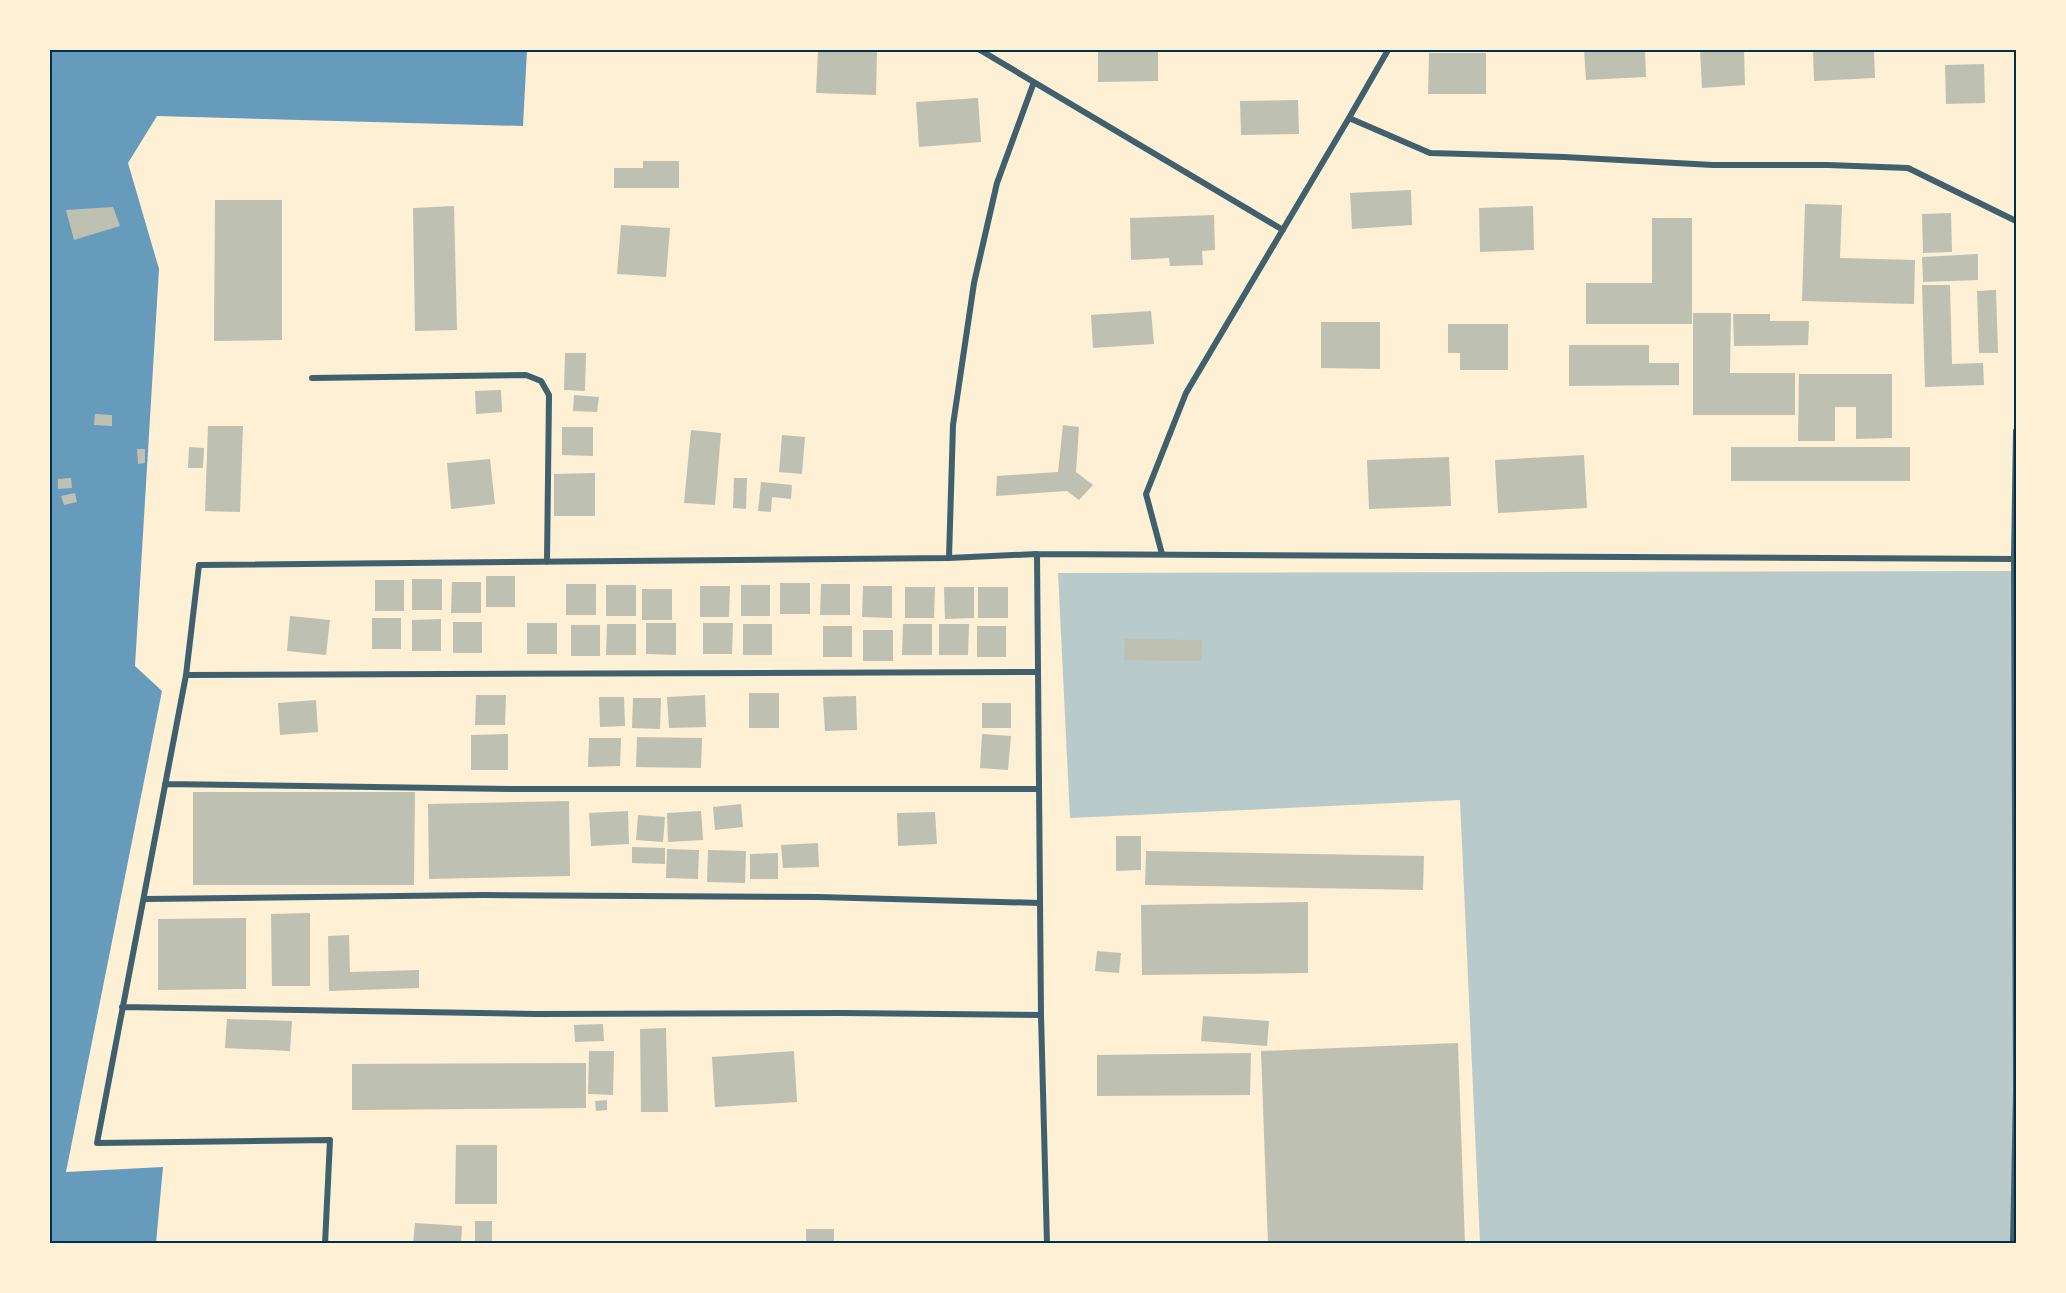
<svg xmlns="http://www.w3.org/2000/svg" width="2066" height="1293" viewBox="0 0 2066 1293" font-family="Roboto,sans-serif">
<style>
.green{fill:#b9caca}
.water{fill:#669bbc}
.building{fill:#bec0b2}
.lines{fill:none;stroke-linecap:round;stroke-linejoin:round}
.minor{stroke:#3f606c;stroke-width:6}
.neatline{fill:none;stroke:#003049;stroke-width:2}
</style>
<rect width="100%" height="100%" fill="#fdf0d5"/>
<path class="green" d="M 2016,571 L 2016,1243 L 1480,1243 L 1460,800 L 1070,818 L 1058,573 Z"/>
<path class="water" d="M 50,50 L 527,50 L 523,126 L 157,116 L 128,163 L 159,269 L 135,666 L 162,691 L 66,1172 L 163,1167 L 156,1243 L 50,1243 Z"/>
<path class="building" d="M 818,50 L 877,50 L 876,95 L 816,93 Z
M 1098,50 L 1158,50 L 1158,81 L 1098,82 Z
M 1584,50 L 1645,50 L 1646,77 L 1586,80 Z
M 1700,50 L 1744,50 L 1745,85 L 1702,88 Z
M 1813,50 L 1874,50 L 1875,78 L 1814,81 Z
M 1429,53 L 1486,53 L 1486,94 L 1428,94 Z
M 1984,64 L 1985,103 L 1946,104 L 1945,65 Z
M 978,98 L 981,142 L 919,147 L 916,102 Z
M 1298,100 L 1299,134 L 1241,135 L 1240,101 Z
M 643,161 L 679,161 L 679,188 L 614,188 L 614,168 L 643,168 Z
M 1411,190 L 1412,225 L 1352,229 L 1350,193 Z
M 215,200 L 282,200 L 282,340 L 214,341 Z
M 1805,204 L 1842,205 L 1840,258 L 1915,260 L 1914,304 L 1802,301 Z
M 454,206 L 457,330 L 415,331 L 413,208 Z
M 1533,206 L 1534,250 L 1480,252 L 1479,208 Z
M 113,207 L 120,226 L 74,240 L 66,210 Z
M 1951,213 L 1952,252 L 1923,253 L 1922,214 Z
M 1214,215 L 1215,250 L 1202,251 L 1203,265 L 1170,266 L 1169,258 L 1131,260 L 1130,218 Z
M 1652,218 L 1692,218 L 1692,324 L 1586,324 L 1586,283 L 1652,283 Z
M 621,225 L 670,228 L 666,277 L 617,274 Z
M 1978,254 L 1978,280 L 1923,282 L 1922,257 Z
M 1922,285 L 1950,285 L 1952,364 L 1983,363 L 1984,385 L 1925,387 Z
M 1996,290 L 1998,353 L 1979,353 L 1977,291 Z
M 1151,311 L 1154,344 L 1093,348 L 1091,315 Z
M 1693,313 L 1731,313 L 1730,373 L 1795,373 L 1795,415 L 1693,415 Z
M 1733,314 L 1770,314 L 1770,321 L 1809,321 L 1808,345 L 1734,346 Z
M 1321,322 L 1380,322 L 1380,369 L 1321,368 Z
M 1448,324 L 1508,324 L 1508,370 L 1460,370 L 1460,353 L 1448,353 Z
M 1569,345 L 1649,345 L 1649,363 L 1679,363 L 1679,385 L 1569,386 Z
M 565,353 L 586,353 L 585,391 L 564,390 Z
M 1799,374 L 1892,374 L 1892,438 L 1856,439 L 1856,407 L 1835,407 L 1835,441 L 1798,441 Z
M 501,390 L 502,412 L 476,414 L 475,391 Z
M 574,395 L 599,397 L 597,412 L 573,411 Z
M 95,414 L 112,415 L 112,426 L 94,425 Z
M 1063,425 L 1079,427 L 1076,472 L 1093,485 L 1079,500 L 1067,491 L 996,496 L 997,476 L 1058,472 Z
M 208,426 L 243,426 L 240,512 L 205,511 Z
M 562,427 L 593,427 L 593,456 L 562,455 Z
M 691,430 L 721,433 L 715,505 L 684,503 Z
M 782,435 L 805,437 L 802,474 L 779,472 Z
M 189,447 L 204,448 L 203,468 L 188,468 Z
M 1731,447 L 1910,447 L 1910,481 L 1731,481 Z
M 137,449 L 145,449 L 145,463 L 138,464 Z
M 1584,455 L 1587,508 L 1498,513 L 1495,460 Z
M 1449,457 L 1451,506 L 1369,509 L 1367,460 Z
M 490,459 L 495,504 L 451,509 L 447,463 Z
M 595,473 L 595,516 L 554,516 L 554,474 Z
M 71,478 L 72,488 L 58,489 L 58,479 Z
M 734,478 L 747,478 L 746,509 L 733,508 Z
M 761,482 L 792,485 L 791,499 L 772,497 L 771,512 L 758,511 Z
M 75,493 L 77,502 L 64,505 L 61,496 Z
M 486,576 L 515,576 L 515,607 L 486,607 Z
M 412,579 L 442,579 L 442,610 L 412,610 Z
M 375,580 L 404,580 L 404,611 L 375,611 Z
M 452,582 L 481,582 L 481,613 L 451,613 Z
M 780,583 L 810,583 L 810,614 L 780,614 Z
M 566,584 L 596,584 L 596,615 L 566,615 Z
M 821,584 L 850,584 L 850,615 L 820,615 Z
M 606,585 L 636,585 L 636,616 L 606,616 Z
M 741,585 L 770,585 L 770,616 L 741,616 Z
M 700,586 L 730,586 L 729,617 L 700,617 Z
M 863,586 L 892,586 L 892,618 L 862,617 Z
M 905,587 L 935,587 L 934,618 L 905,618 Z
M 944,587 L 974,587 L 974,618 L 945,619 Z
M 978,587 L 1008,587 L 1008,618 L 978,618 Z
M 642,589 L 672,589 L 672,620 L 642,620 Z
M 290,616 L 330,620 L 326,655 L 287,651 Z
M 372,618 L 401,618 L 401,649 L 372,649 Z
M 441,619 L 441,651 L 412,651 L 412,620 Z
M 453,622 L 482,622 L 482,653 L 453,653 Z
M 527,623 L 557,623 L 557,654 L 527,654 Z
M 646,623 L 676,623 L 676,655 L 646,654 Z
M 703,623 L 733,623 L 732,654 L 703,654 Z
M 607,624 L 636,624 L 636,655 L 606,655 Z
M 743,624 L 772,624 L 772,655 L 743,655 Z
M 903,624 L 932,624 L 932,655 L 902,655 Z
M 939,624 L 969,624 L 968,655 L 939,655 Z
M 571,625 L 600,625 L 600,656 L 571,656 Z
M 823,626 L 852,626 L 852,657 L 823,657 Z
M 977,626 L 1006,626 L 1006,657 L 977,657 Z
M 863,630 L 893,630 L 893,661 L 863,661 Z
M 1125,639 L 1202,640 L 1201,661 L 1124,660 Z
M 749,693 L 779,693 L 779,728 L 749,728 Z
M 476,695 L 506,695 L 505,725 L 475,725 Z
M 705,695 L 706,727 L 669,728 L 667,697 Z
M 856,696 L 857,730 L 825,731 L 823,697 Z
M 599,697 L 624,697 L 625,726 L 600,727 Z
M 633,698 L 661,698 L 660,729 L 632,728 Z
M 316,700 L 318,732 L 280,735 L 278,703 Z
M 982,703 L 1011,703 L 1011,728 L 982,728 Z
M 508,734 L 508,770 L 471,770 L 471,735 Z
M 982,734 L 1011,736 L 1008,770 L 980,768 Z
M 637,737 L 702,738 L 701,768 L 636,767 Z
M 589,738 L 621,738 L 620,766 L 588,767 Z
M 193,792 L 415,792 L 414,885 L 193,885 Z
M 569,801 L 570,876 L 429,879 L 428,804 Z
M 741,804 L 743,827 L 715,830 L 713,807 Z
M 628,811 L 629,844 L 591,846 L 589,813 Z
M 701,811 L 703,840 L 668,842 L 667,813 Z
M 935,812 L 937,844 L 898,846 L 897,813 Z
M 638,815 L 665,817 L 663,842 L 636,840 Z
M 1116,836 L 1141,836 L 1141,870 L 1116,871 Z
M 818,843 L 819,867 L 783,868 L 781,845 Z
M 632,847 L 665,848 L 665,864 L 632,863 Z
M 667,849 L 699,850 L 698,879 L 666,878 Z
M 708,850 L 746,851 L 745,883 L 707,882 Z
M 1146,851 L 1424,856 L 1423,890 L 1145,885 Z
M 778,853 L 778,879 L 750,879 L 750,854 Z
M 1308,902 L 1308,973 L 1142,975 L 1141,905 Z
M 310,913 L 310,986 L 272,986 L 271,914 Z
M 246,918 L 246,989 L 158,990 L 158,919 Z
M 349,935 L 350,972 L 419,970 L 419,988 L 329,991 L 328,936 Z
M 1097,951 L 1121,953 L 1119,973 L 1095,971 Z
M 1203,1016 L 1269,1021 L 1267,1046 L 1201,1041 Z
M 227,1019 L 292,1021 L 290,1051 L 225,1048 Z
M 603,1024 L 604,1041 L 575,1042 L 574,1025 Z
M 666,1028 L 668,1112 L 641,1112 L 640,1029 Z
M 1458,1043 L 1465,1244 L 1268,1244 L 1261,1051 Z
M 589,1051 L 614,1051 L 613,1095 L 588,1094 Z
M 794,1051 L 797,1102 L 715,1107 L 712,1057 Z
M 1251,1053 L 1250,1095 L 1097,1096 L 1097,1055 Z
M 586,1063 L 586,1108 L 352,1110 L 352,1064 Z
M 607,1100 L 607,1110 L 596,1111 L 595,1101 Z
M 456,1145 L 497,1145 L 497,1204 L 455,1204 Z
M 475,1221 L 492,1221 L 492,1244 L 475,1244 Z
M 415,1223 L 462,1226 L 461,1244 L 413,1244 Z
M 806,1229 L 834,1229 L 834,1244 L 806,1244 Z"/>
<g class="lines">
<path class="minor" d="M 980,50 L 1283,230
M 1349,118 L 1430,153 L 1564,157 L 1713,165 L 1828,165 L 1908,168 L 2016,221
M 312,378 L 526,375 L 541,381 L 549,395 L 547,562
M 1037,554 L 1041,1015 L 1047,1244
M 1162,554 L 1146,494 L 1186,393 L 1349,118 L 1388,50
M 949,558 L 953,425 L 974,283 L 997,183 L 1034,82
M 186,675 L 1038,672
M 165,784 L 513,789 L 1039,789
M 145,899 L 483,895 L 819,897 L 1040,903
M 122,1007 L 536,1014 L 842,1013 L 1041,1015
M 325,1244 L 330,1140 L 97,1143 L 186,675 L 199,565 L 949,558 L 1037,554 L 2016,559
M 2013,1244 L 2016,1091 L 2014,559 L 2016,431"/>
</g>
<rect width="2066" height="1293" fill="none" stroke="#fdf0d5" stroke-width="102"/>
<rect x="51" y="51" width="1964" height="1191" class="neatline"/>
</svg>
